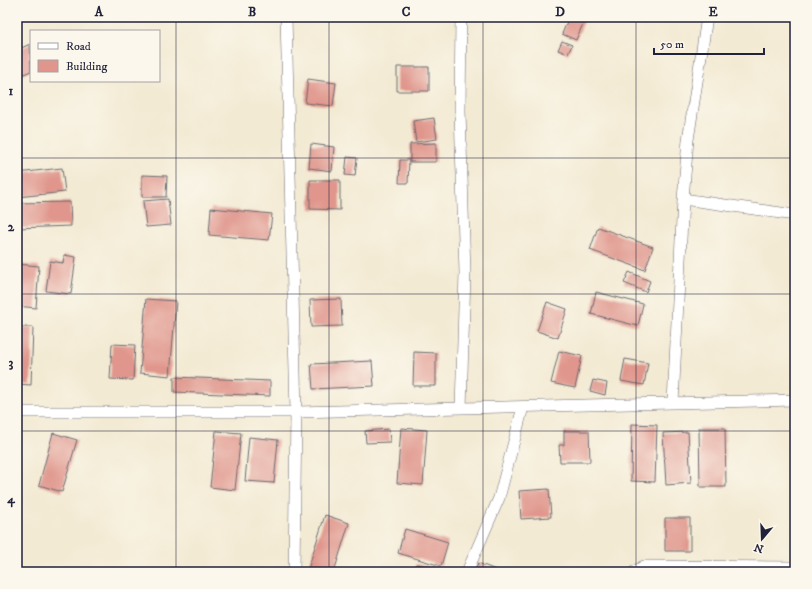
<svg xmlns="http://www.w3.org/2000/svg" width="812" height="589" viewBox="0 0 812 589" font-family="'IM FELL DW Pica',serif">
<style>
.building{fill:#e0968c}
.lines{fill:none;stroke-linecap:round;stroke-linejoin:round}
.street-casing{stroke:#6b6870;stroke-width:12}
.street{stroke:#fff;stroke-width:11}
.grid{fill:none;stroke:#22223b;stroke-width:1;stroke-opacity:0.55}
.neatline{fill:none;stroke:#22223b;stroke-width:1.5}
.grid-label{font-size:13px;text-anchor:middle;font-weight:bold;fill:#22223b}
</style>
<rect width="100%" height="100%" fill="#fbf7ec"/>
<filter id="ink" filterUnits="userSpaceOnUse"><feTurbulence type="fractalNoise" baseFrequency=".025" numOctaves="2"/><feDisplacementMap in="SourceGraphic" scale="8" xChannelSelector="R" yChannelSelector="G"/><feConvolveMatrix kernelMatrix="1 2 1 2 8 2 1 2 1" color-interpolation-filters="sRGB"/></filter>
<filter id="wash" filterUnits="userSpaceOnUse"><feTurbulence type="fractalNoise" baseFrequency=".012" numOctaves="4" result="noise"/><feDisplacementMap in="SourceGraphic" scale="16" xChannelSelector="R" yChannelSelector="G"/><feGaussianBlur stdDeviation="0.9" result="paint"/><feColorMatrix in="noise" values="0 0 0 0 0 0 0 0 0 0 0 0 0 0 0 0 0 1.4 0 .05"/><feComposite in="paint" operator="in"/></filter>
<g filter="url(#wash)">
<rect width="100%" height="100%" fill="#f3ead3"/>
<g id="blocks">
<path class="building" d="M 569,17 L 585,19 L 576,40 L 562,34 Z
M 562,41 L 572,45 L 568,54 L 558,50 Z
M 30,44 L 31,71 L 17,77 L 17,50 Z
M 397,67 L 429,67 L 429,91 L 397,91 Z
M 308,79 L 336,83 L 333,106 L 305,103 Z
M 434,118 L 437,139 L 416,142 L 413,121 Z
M 436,143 L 436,162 L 410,162 L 410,144 Z
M 311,144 L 334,147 L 332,171 L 309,168 Z
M 347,157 L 357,158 L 355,176 L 345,175 Z
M 400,160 L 409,160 L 408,183 L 399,183 Z
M 62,168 L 65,192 L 17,197 L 17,173 Z
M 142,175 L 167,176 L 166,197 L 142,197 Z
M 310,180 L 340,180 L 340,210 L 310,209 Z
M 168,199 L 171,225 L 146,227 L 143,201 Z
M 70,202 L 71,226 L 17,228 L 17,203 Z
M 211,208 L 272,214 L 269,240 L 209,235 Z
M 598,227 L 653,247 L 645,270 L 590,250 Z
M 64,255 L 76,257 L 71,294 L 46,291 L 50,261 L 63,263 Z
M 17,264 L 39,266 L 36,308 L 17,306 Z
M 629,272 L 650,281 L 646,292 L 624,283 Z
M 596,292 L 643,304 L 638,326 L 591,314 Z
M 146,299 L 176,301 L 170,376 L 140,373 Z
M 341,299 L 342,326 L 311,327 L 310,300 Z
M 547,302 L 567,309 L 558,338 L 537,331 Z
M 17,327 L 33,327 L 31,385 L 17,384 Z
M 112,344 L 135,345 L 133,380 L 110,379 Z
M 559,351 L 582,356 L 575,388 L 551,383 Z
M 414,352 L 436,353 L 436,386 L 413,386 Z
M 625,359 L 648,363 L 644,385 L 621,381 Z
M 372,361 L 374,386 L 313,389 L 311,364 Z
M 174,377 L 270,381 L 270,396 L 174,392 Z
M 593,380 L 607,383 L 605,395 L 590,391 Z
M 632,424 L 657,425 L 655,482 L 631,481 Z
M 401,428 L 427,430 L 423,485 L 397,483 Z
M 699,428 L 725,428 L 726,487 L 700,487 Z
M 389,429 L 390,442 L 366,443 L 365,431 Z
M 216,431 L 241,433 L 235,490 L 210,487 Z
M 564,431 L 589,431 L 590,462 L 560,462 L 559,445 L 564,445 Z
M 688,432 L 691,483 L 666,485 L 663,433 Z
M 53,433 L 77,440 L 62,492 L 39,485 Z
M 249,437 L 278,440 L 274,483 L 245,481 Z
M 549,489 L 551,517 L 521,519 L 519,491 Z
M 325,515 L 349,523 L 334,572 L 316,572 L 308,569 Z
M 665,518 L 690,518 L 690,551 L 665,551 Z
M 405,529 L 448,542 L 441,566 L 398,553 Z
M 478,563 L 501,572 L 475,572 Z
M 416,564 L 440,569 L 439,572 L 414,572 Z"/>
</g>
</g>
<g filter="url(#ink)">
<use href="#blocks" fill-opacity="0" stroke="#6b6870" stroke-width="1"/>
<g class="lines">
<g class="street-casing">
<path id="street" d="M 286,17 L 296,412 L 294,572
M 683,199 L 795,215
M 673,403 L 683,199 L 688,140 L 707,17
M 461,408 L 465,273 L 460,111 L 461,17
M 17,412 L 296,412 L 795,400
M 467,572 L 499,498 L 523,407
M 634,572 L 644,566 L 795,567"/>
</g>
<use href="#street" class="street"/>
</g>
</g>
<path class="grid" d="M 176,17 L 176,572M 329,17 L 329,572M 483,17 L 483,572M 636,17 L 636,572M 17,158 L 795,158M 17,294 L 795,294M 17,431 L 795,431"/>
<rect width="812" height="589" fill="none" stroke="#fbf7ec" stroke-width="44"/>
<rect x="30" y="30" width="130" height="52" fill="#fbf7ec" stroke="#a4a2a5"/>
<rect x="38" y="43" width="20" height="6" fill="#ffffff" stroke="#a4a2a5"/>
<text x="66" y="50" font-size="12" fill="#22223b">Road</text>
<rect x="38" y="60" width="20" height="12" fill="#e0968c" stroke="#a4a2a5"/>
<text x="66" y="70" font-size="12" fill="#22223b">Building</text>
<g transform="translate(762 539) rotate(199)" stroke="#fbf7ec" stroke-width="3" paint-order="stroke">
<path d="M0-3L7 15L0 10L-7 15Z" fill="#22223b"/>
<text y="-6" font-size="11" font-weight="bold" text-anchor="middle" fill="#22223b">N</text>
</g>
<path d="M654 48v6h110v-6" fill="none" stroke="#22223b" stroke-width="2"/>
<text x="660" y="48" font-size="12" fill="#22223b" stroke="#fbf7ec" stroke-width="3" paint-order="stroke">50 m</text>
<rect x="22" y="22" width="768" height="545" class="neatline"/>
<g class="grid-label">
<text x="99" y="16">A</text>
<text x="252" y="16">B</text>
<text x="406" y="16">C</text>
<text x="560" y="16">D</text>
<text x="713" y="16">E</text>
<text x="11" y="95">1</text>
<text x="11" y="231">2</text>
<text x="11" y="367">3</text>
<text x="11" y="503">4</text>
</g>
</svg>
